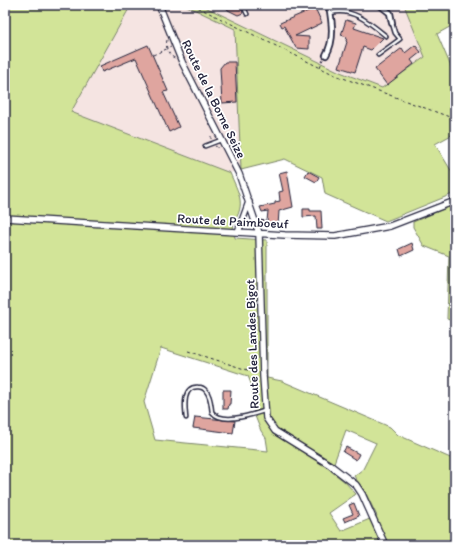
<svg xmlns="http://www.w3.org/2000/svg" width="460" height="550" viewBox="0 0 460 550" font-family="Itim,sans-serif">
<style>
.built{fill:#f5e4e2}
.green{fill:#d2e498;stroke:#7a836a;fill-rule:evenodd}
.building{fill:#dfa59f;stroke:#22223b}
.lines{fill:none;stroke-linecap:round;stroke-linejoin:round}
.service-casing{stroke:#22223b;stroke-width:5.5}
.minor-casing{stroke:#22223b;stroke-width:8}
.tertiary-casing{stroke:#22223b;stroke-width:8}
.path{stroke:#22223b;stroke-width:1;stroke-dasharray:3 3;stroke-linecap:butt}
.service{stroke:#fff;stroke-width:2.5}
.minor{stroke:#fff;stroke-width:4.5}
.tertiary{stroke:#fff;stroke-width:5.5}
.labels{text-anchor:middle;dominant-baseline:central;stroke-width:3.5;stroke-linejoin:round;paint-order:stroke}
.street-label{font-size:13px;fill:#22223b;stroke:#fff}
</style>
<rect width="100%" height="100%" fill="#fff"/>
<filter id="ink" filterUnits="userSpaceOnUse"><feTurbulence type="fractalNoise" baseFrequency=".025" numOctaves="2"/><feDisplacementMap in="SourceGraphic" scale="8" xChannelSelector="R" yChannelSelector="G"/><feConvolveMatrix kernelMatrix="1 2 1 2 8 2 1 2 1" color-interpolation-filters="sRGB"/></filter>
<g filter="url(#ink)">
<path class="built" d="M 131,5 L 185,5 L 235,29 L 241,170 L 230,173 L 71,112 Z
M 201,5 L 404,5 L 425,57 L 382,88 L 340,72 Z"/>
<path class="green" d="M 5,5 L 131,5 L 71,112 L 230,173 C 238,192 247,204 233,223 L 235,238 L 267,240 L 267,378 L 282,381 L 390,427 L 398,435 L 455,460 L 455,545 L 5,545 ZM 161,348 L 248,376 L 252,386 L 255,416 L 261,431 L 266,438 L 268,451 L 155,440 L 144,402 ZM 346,430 L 376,443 L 363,469 L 354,476 L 365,492 L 377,516 L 341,531 L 329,513 L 356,494 L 345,482 L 331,471 Z
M 185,5 L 201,5 L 340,72 L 382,88 L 425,57 L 404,5 L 455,5 L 455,24 L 437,34 L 455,76 L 455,133 L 435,144 L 455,177 L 455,193 L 386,221 L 325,194 L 322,177 L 285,159 L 241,170 L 235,29 Z
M 455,204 L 455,322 L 447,319 L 449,256 L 424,246 L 413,227 L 413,222 Z"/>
<path class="building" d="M 225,5 L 240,5 L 243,13 L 238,15 L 228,10 Z
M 315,8 L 322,23 L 295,36 L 309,37 L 309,49 L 296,48 L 284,26 L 282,27 L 280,23 Z
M 346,20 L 356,23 L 354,28 L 383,38 L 371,50 L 363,47 L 355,72 L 339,67 L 347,42 L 346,41 L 347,37 L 341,35 Z
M 148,45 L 168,91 L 163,92 L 179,127 L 169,132 L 136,58 L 102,72 L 100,66 Z
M 415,45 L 421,52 L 411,60 L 414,64 L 387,85 L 375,69 L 402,48 L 405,53 Z
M 225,62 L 235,62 L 237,102 L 222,103 L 220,68 Z
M 287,171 L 293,207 L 279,211 L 278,226 L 261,225 L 259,220 L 267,221 L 268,211 L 262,212 L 260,207 L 275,204 L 275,202 L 280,201 L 279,192 L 283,191 L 279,173 Z
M 308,171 L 319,177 L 316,182 L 305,176 Z
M 303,209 L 310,209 L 310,211 L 321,211 L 322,229 L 317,229 L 316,216 L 303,217 Z
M 412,243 L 414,250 L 401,256 L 399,249 Z
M 223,390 L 231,390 L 230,404 L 229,404 L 228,409 L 223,409 Z
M 195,417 L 235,421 L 233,433 L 193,428 Z
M 346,447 L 359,454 L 356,460 L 343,452 Z
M 354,503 L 359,516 L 345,522 L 343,518 L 353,514 L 349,505 Z"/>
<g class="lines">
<g class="service-casing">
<path id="service" d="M 243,5 L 247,14
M 331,13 C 352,7 370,23 386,36
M 378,55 L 400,39 L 395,33 L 392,23
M 205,146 L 221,140
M 186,418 C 185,408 182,386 198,387 C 201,387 204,388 206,391 C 211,396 211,406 212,412 C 222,425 251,415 264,411"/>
</g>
<g class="minor-casing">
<path id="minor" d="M 380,5 L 390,13 L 392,23
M 326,55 C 335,40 332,22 329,5"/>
</g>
<g class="tertiary-casing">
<path id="tertiary" d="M 159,5 L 182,62 L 239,174 L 259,233 L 263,376 L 266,418 L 275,431 L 330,465 L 356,485 L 362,494 L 385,545
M 5,218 L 285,235 L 335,236 L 390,226 L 455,201
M 238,232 L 249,202"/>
</g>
<path class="path" d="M 193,5 L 335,75 L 455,119
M 167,40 C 165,46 168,56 175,58
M 153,55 L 171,47
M 320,67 L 323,59
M 211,139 L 211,133
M 215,146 L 220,149
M 188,351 L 257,373"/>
<use href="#service" class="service"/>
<use href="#minor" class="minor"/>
<use href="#tertiary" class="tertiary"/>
</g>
</g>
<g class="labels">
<g class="street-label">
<text transform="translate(214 99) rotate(64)">Route de la Borne Seize</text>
<text transform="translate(233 221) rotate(3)">Route de Paimboeuf</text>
<text transform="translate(252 344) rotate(-92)">Route des Landes Bigot</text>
</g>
</g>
<rect width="460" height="550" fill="none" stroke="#fff" stroke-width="20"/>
<rect x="10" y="10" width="440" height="530" fill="none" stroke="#22223b" stroke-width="1.5" filter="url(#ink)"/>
</svg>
